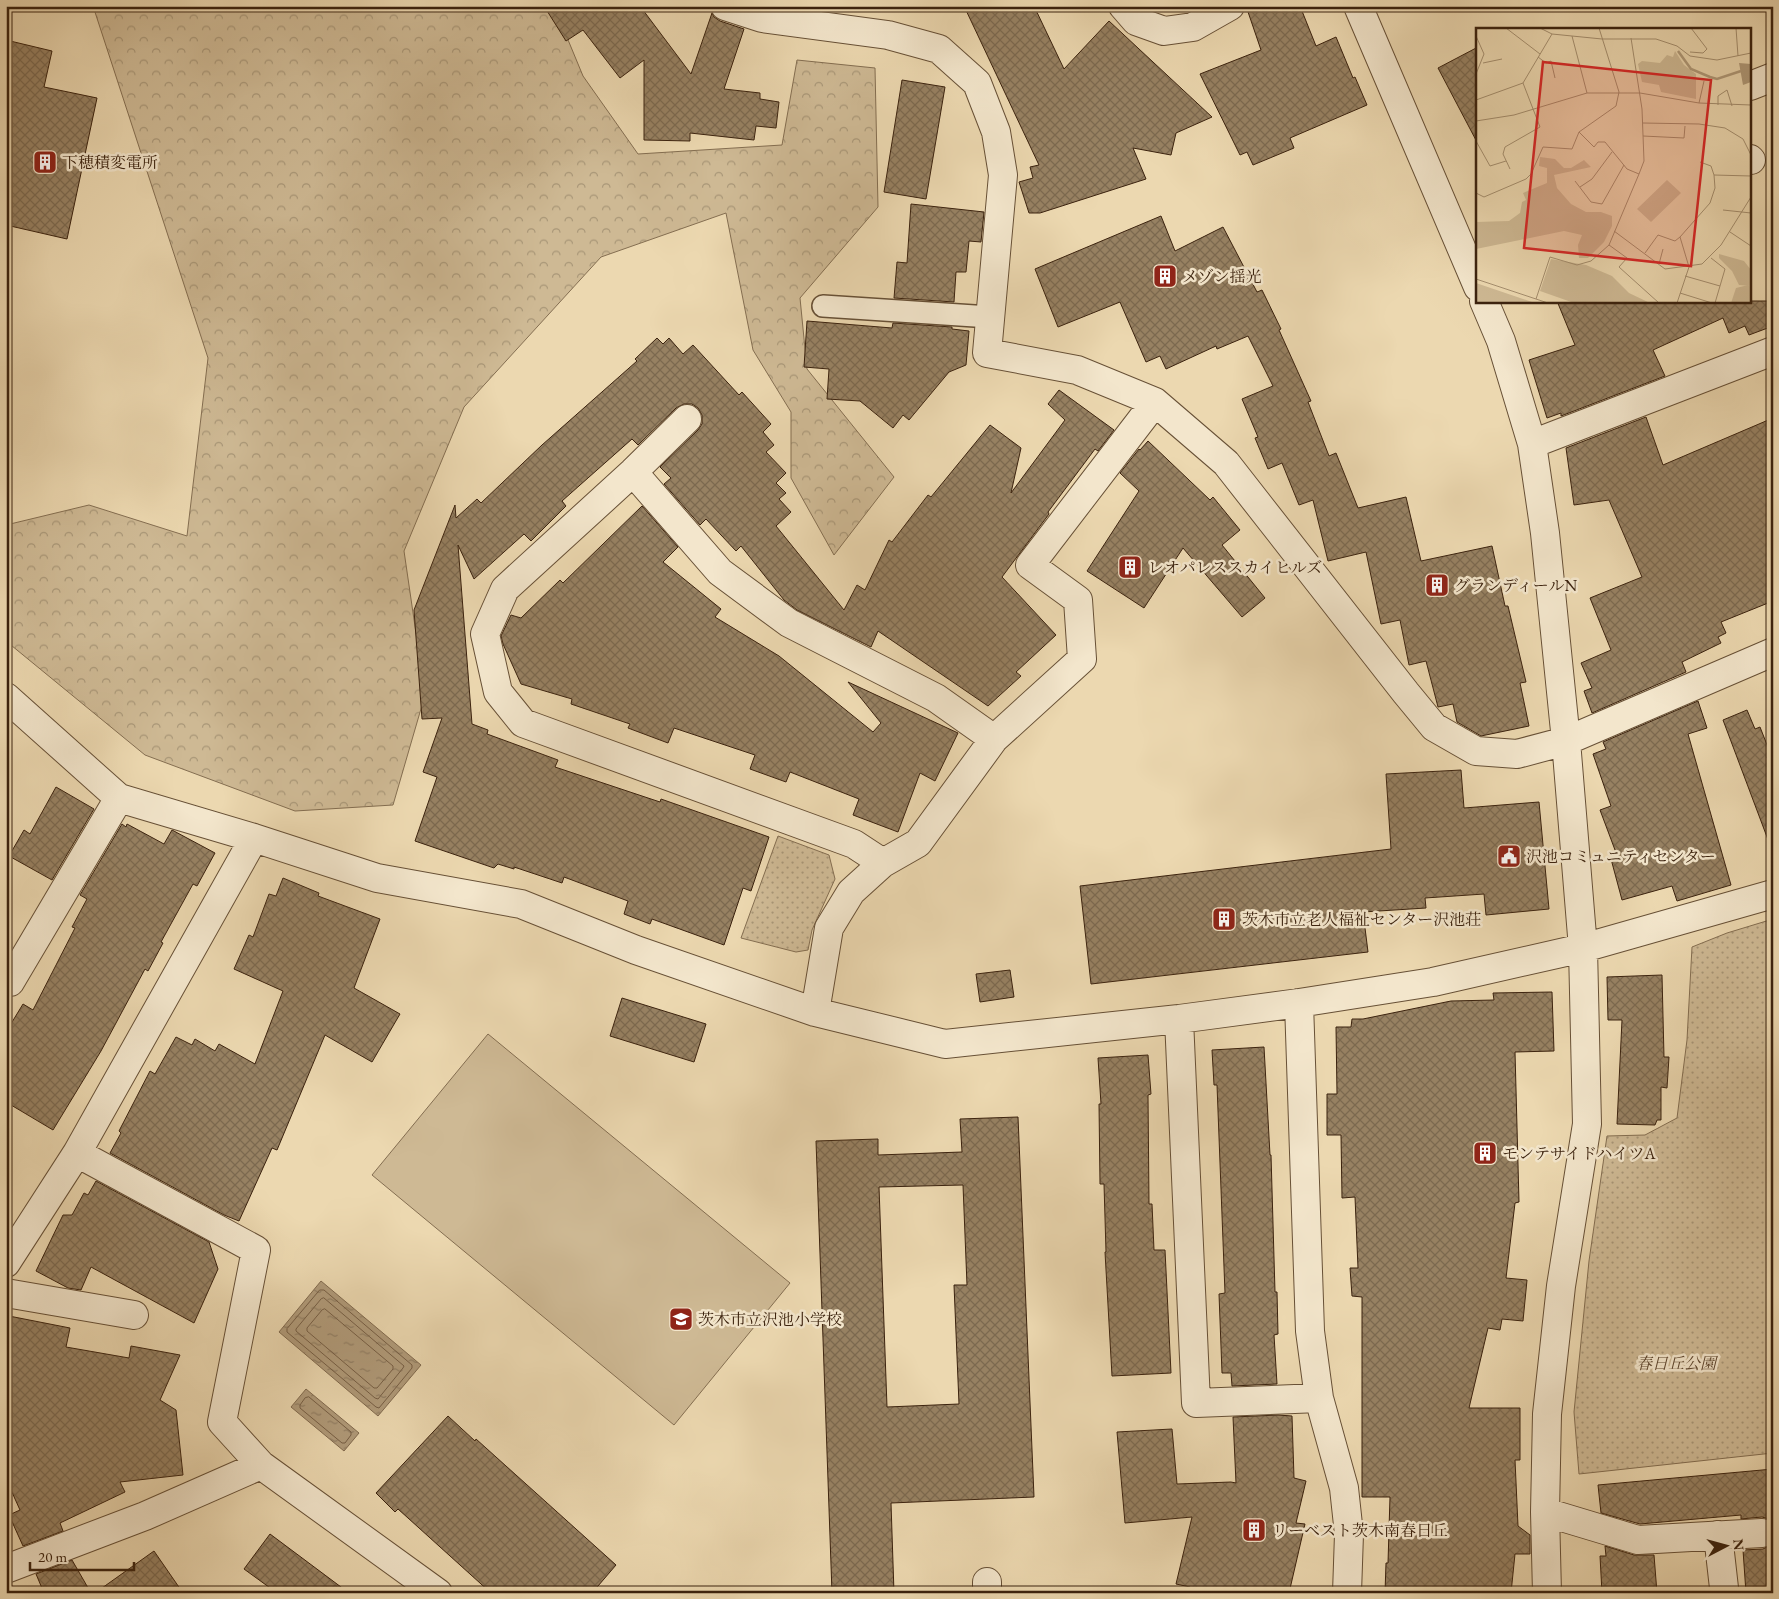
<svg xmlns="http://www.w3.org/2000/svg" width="1779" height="1599" viewBox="0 0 1779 1599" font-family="'EB Garamond','Noto Serif JP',serif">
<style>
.green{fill:#ceb994;stroke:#846e51}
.forest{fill:url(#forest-crowns);stroke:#846e51}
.park{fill:url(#park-dots);stroke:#846e51}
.water{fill:url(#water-ripples);stroke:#816a4e}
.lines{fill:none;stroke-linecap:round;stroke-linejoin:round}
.shore{stroke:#765e44;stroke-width:1}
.building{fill:url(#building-cross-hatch);stroke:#3b220e;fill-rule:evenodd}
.service-casing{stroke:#675036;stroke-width:24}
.minor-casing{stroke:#675036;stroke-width:30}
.service{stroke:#f3e6cc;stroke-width:21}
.minor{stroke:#f3e6cc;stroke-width:28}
.labels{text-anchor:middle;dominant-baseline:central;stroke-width:5;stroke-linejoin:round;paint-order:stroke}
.poi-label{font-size:16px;fill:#3b220e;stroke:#f3e6cc;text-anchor:start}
.park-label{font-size:16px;font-style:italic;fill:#604830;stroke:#f3e6cc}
.inset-river{fill:none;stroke:#b09a79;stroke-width:2.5}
.inset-road{fill:none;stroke:#a58f6f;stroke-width:1}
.view{fill:#d62828;fill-opacity:0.15;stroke:#d62828;stroke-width:2.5}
.inset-edge{fill:none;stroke:#3b220e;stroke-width:2.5}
</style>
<defs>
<pattern id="forest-crowns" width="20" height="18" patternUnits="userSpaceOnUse" patternTransform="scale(1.25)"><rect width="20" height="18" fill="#ceb994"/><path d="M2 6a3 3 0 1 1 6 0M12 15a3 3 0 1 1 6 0" fill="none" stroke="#a89677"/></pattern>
<pattern id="park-dots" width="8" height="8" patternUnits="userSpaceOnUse" patternTransform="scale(1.25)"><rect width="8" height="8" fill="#ceb994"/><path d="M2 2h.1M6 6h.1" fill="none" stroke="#a89677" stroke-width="1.8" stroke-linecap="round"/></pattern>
<pattern id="water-ripples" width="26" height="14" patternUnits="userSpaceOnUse" patternTransform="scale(1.25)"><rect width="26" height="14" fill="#b09a79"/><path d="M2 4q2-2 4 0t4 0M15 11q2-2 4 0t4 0" fill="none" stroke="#907d62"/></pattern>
<pattern id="building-cross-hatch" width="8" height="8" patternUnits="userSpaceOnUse" patternTransform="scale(1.25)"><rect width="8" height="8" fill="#978162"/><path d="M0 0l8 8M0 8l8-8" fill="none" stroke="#7c694f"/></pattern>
</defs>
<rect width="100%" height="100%" fill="#ecd8b0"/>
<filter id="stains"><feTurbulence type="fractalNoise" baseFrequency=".004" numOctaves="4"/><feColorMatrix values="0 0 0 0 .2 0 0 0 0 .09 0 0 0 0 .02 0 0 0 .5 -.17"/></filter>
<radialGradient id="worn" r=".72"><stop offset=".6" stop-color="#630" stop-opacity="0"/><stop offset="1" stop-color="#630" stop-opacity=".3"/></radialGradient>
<path class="green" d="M 488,1034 L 790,1283 L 674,1425 L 372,1175 Z"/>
<path class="forest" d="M 93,6 L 554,6 L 583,76 L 638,154 L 782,145 L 797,60 L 875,68 L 878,207 L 800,298 L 807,369 L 894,477 L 834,555 L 791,478 L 791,412 L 753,350 L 726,213 L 601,257 L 464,407 L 404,551 L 425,695 L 393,805 L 295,811 L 145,755 L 6,641 L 6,525 L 89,505 L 187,536 L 208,358 Z"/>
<path class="park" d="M 778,836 L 829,855 L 835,879 L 812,930 L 808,950 L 796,952 L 741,938 Z
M 1773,919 L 1773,1453 L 1579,1474 L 1574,1412 L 1589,1261 L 1607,1136 L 1645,1135 L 1677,1118 L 1687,1040 L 1692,947 L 1727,933 Z"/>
<path class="water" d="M 321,1281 L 421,1365 L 378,1416 L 279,1332 Z
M 306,1389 L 359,1433 L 344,1451 L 291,1407 Z"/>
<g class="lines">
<path class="shore" d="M 320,1290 L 324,1290 L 412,1365 L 412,1368 L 379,1408 L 376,1407 L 287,1332 L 287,1329 Z
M 324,1298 L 404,1366 L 403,1368 L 378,1399 L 375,1398 L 296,1331 L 296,1329 L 321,1299 Z
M 325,1309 L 393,1366 L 393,1369 L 377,1388 L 374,1388 L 307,1331 L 307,1328 L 322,1310 Z
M 309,1397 L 351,1432 L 351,1435 L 345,1443 L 342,1443 L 300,1408 L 300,1405 L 305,1398 Z"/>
</g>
<path class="building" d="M 544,6 L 640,6 L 691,74 L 712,13 L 714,17 L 720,21 L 744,29 L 724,89 L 760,93 L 760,99 L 779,102 L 776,128 L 756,126 L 754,140 L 690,133 L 690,141 L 644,140 L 644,60 L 620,78 L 583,30 L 566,41 Z
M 964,6 L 1034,6 L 1064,69 L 1109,21 L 1212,117 L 1176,133 L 1171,155 L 1133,148 L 1146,179 L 1040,213 L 1029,213 L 1019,182 L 1033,178 L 1030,167 L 1039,165 Z
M 1246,6 L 1300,6 L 1316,46 L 1336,37 L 1353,78 L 1355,77 L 1367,105 L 1290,138 L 1294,148 L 1253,165 L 1247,152 L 1240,155 L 1200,74 L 1261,50 Z
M 6,40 L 52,51 L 44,87 L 97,98 L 67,239 L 6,225 Z
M 1478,47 L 1478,144 L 1438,68 Z
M 902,80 L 945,87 L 926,199 L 884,192 Z
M 911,204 L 984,212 L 981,242 L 969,241 L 966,272 L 956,272 L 954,302 L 894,298 L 897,262 L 907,263 Z
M 1161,216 L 1175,251 L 1223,227 L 1257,292 L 1262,290 L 1281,329 L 1279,330 L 1311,401 L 1308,402 L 1329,456 L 1336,453 L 1358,508 L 1406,497 L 1421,561 L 1492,546 L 1505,606 L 1508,606 L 1526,682 L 1520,683 L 1529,726 L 1481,736 L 1457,722 L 1453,704 L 1438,707 L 1426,661 L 1409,665 L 1400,620 L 1381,624 L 1366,552 L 1328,561 L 1313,500 L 1299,505 L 1282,463 L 1268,469 L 1255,438 L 1258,437 L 1242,399 L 1273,386 L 1248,336 L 1217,349 L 1216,346 L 1166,369 L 1160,356 L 1146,362 L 1120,302 L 1058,327 L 1035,269 Z
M 1557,301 L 1773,301 L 1773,326 L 1749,335 L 1745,326 L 1729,333 L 1723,318 L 1653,350 L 1665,376 L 1561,416 L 1561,413 L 1547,418 L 1529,360 L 1575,345 Z
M 807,321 L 892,328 L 893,323 L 952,327 L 952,329 L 969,331 L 966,365 L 949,372 L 909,420 L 903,415 L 893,428 L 860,401 L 827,399 L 829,369 L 804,367 Z
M 657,338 L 663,344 L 669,338 L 683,354 L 693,345 L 739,395 L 742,392 L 771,424 L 763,432 L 774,445 L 766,452 L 786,473 L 776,483 L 786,493 L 779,499 L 791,512 L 776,526 L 844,610 L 857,585 L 865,590 L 889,540 L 892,542 L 928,495 L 931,497 L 990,425 L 1021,448 L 1011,493 L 1065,420 L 1048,404 L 1059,390 L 1114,430 L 1098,451 L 1095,449 L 1048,512 L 1049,514 L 1002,577 L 1056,635 L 1016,672 L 1021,676 L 988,706 L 878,631 L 871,647 L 797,610 L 784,600 L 741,546 L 736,551 L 706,519 L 700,525 L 664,484 L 671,478 L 660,467 L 698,430 L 702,424 L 702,415 L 698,408 L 692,404 L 684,404 L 676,408 L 638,445 L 632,439 L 562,501 L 566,506 L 531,541 L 524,534 L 474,579 L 458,545 L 472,724 L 488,730 L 487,734 L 558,760 L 555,767 L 660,802 L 661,799 L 769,837 L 751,891 L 743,888 L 724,945 L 652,919 L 650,924 L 624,914 L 628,901 L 564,877 L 562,883 L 514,867 L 514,869 L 498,864 L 494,868 L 415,841 L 437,777 L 423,772 L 442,718 L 422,719 L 414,610 L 455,505 L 456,518 L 477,499 L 481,503 L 542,445 L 637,361 L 635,359 Z
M 1646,417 L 1663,465 L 1773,418 L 1773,601 L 1721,622 L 1726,633 L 1718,637 L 1721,643 L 1682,662 L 1686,672 L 1592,713 L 1584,691 L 1592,688 L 1581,663 L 1611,650 L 1590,598 L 1642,577 L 1609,500 L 1574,505 L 1566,448 Z
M 1148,441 L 1210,500 L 1213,497 L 1240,530 L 1222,545 L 1265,598 L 1242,617 L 1183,548 L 1144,608 L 1087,571 L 1139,491 L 1120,473 L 1139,449 L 1140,450 Z
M 642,506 L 678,547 L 663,562 L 721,609 L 715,617 L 779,656 L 873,732 L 881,723 L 848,682 L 958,733 L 935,781 L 920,773 L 898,832 L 853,815 L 859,799 L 790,772 L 786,782 L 750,769 L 755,755 L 674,728 L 668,743 L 628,728 L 630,724 L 571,704 L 572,699 L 521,684 L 503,644 L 501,636 L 511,615 L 521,618 L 560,580 L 563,583 Z
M 1698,701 L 1707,728 L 1688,734 L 1731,885 L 1677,901 L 1672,886 L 1622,900 L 1611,859 L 1618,858 L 1600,810 L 1611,806 L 1593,754 L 1606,749 L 1603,742 Z
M 1747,710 L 1755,729 L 1760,727 L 1771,755 L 1767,757 L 1773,771 L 1773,845 L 1770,845 L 1723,720 Z
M 1461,770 L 1464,808 L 1539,802 L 1549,909 L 1486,915 L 1484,894 L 1425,898 L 1426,908 L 1363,912 L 1368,952 L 1091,984 L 1080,886 L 1391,849 L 1386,774 Z
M 56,787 L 94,809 L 52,880 L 9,856 L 24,830 L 30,834 Z
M 122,824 L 126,827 L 127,824 L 164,844 L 172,830 L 215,853 L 197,886 L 193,884 L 161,942 L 163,943 L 148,971 L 145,969 L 101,1051 L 53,1130 L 6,1102 L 6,1032 L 23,1004 L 33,1010 L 75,928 L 72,927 L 87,899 L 80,895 Z
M 283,878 L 319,893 L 318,896 L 380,919 L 354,988 L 400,1014 L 372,1062 L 325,1035 L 277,1150 L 272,1148 L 239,1221 L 224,1215 L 110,1153 L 121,1133 L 119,1131 L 150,1071 L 155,1074 L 176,1037 L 192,1045 L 195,1039 L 215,1051 L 219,1044 L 255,1064 L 283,991 L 234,969 L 249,935 L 253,937 L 269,894 L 276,896 Z
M 1010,970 L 1014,997 L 980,1002 L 976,974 Z
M 1662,975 L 1664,1057 L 1669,1057 L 1667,1088 L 1661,1087 L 1661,1120 L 1657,1120 L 1655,1125 L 1617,1124 L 1622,1020 L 1608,1020 L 1607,977 Z
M 1552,992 L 1554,1051 L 1515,1052 L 1519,1202 L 1515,1203 L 1506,1278 L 1527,1280 L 1523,1321 L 1502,1319 L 1500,1330 L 1488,1328 L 1469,1408 L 1520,1408 L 1520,1460 L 1515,1460 L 1518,1526 L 1530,1535 L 1530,1554 L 1515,1554 L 1511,1593 L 1385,1593 L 1386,1563 L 1388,1563 L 1390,1497 L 1362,1497 L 1362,1297 L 1352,1296 L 1350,1268 L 1358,1268 L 1355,1197 L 1342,1198 L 1341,1135 L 1327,1135 L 1327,1094 L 1337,1094 L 1336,1027 L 1351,1027 L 1352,1019 L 1363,1019 L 1451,1001 L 1494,1000 L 1493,993 Z
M 622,998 L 706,1024 L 694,1062 L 610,1036 Z
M 1264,1047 L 1270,1155 L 1271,1155 L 1275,1292 L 1277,1292 L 1278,1334 L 1274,1335 L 1277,1384 L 1232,1386 L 1231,1373 L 1222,1373 L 1219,1294 L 1225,1293 L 1217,1085 L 1214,1085 L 1212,1050 Z
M 1148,1055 L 1151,1094 L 1148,1095 L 1149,1204 L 1152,1204 L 1154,1250 L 1165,1250 L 1171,1373 L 1112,1376 L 1105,1252 L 1106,1252 L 1104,1184 L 1100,1184 L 1099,1104 L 1101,1104 L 1098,1058 Z
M 1018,1117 L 1034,1497 L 891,1503 L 894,1593 L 832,1593 L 816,1141 L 878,1139 L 878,1155 L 962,1152 L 960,1119 ZM 963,1185 L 967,1285 L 954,1285 L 959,1404 L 887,1407 L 879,1187 Z
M 96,1181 L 209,1242 L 218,1269 L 194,1323 L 91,1267 L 81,1290 L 68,1288 L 36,1271 L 63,1215 L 72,1215 L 84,1193 L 88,1195 Z
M 9,1316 L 70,1328 L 66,1347 L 129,1358 L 131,1346 L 180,1355 L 160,1400 L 176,1410 L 183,1475 L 120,1482 L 125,1492 L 60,1523 L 63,1531 L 23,1546 L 9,1515 L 20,1510 L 6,1479 L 6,1331 Z
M 1278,1415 L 1292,1416 L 1294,1478 L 1306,1481 L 1296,1523 L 1305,1524 L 1289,1593 L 1188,1593 L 1190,1587 L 1176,1584 L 1192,1517 L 1125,1523 L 1117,1432 L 1172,1429 L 1177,1484 L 1231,1482 L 1236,1483 L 1233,1417 Z
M 448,1416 L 475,1441 L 476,1439 L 616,1565 L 592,1593 L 491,1593 L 398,1509 L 395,1512 L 376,1493 Z
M 1773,1469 L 1773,1522 L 1769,1519 L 1762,1517 L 1741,1519 L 1741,1515 L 1640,1524 L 1601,1513 L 1598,1485 Z
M 270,1534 L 349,1593 L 277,1593 L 244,1569 Z
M 1773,1544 L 1773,1593 L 1746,1593 L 1743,1550 L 1763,1549 Z
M 1605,1546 L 1634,1555 L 1654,1555 L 1657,1593 L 1602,1593 L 1600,1556 L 1606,1556 Z
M 154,1551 L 183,1593 L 95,1593 Z
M 72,1560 L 91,1593 L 44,1593 L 36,1574 Z"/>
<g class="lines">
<g class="service-casing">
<path id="service" d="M 823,306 L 990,317"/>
</g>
<g class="minor-casing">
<path id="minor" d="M 725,6 L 762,18 L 888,35 L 939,49 L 977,83 L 996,132 L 1003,175 L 987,353 L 1077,370 L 1155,402 L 1226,463 L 1406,693 L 1434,727 L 1476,751 L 1517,754 L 1566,741 L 1773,652
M 1123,6 L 1136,21 L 1164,31 L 1193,27 L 1230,6
M 1358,6 L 1478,287
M 1750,86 L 1773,77
M 1750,159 L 1751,160
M 1484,301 L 1501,341 L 1532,444 L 1545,533 L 1566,741 L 1583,948 L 1587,1124 L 1561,1286 L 1547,1414 L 1545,1512 L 1547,1593
M 687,419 L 633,472 L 505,589 L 485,634 L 498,692 L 523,723 L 854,844 L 883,863
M 1532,444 L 1773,351
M 633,472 L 720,572 L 789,623 L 936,698 L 994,739
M 6,697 L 119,798 L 254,838 L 377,878 L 521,904 L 636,950 L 815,1012 L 945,1044 L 1179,1019 L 1299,1003 L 1433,982 L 1583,948 L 1773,894
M 6,979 L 10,982 L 119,798
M 1299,1003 L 1310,1331 L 1319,1398 L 1344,1488 L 1349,1534 L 1347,1593
M 815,1012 L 829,928 L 851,892 L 883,863 L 918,843 L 994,739 L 1082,659 L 1078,600 L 1030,565 L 1155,402
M 1179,1019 L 1196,1403 L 1319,1398
M 77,1153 L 256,1250 L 222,1422 L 261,1465 L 438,1593
M 6,1263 L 77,1153 L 254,838
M 6,1293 L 134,1315
M 1545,1512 L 1638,1540 L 1762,1533
M 1718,1535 L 1724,1588
M 6,1569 L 145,1516 L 261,1465
M 987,1593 L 987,1582"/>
</g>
<use href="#service" class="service"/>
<use href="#minor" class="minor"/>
</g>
<defs>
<g id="building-square" transform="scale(1.25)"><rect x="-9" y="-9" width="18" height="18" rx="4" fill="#8f2418" stroke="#f3e6cc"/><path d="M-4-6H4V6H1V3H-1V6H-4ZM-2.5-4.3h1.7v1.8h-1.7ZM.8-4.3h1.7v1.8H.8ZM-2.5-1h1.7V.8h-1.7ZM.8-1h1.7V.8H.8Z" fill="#fff"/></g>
<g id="civic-square" transform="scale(1.25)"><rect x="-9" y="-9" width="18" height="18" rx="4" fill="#8f2418" stroke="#f3e6cc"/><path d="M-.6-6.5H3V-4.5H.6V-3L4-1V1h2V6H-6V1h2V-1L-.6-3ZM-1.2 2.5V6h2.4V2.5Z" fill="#fff"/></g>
<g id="school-square" transform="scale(1.25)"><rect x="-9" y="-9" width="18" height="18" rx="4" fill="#8f2418" stroke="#f3e6cc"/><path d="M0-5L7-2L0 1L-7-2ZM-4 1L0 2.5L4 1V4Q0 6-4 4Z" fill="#fff"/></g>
</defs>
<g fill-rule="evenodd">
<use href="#building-square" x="45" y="162"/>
<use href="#building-square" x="1165" y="276"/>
<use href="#building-square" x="1130" y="567"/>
<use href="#building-square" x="1437" y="585"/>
<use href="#civic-square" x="1509" y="856"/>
<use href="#building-square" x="1224" y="919"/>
<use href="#building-square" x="1485" y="1153"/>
<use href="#school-square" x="681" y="1319"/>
<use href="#building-square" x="1254" y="1530"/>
</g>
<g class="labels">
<g class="poi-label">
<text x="62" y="162">下穂積変電所</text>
<text x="1182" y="276">メゾン揺光</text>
<text x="1148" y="567">レオパレススカイヒルズ</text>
<text x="1454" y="585">グランディールN</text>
<text x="1526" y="856">沢池コミュニティセンター</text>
<text x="1242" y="919">茨木市立老人福祉センター沢池荘</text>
<text x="1502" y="1153">モンテサイドハイツA</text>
<text x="698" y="1319">茨木市立沢池小学校</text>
<text x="1272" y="1530">リーベスト茨木南春日丘</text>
</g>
<g class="park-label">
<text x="1676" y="1363">春日丘公園</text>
</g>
</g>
<g transform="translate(1476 28)">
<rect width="275" height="275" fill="#ecd8b0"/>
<path d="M 191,152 L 205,165 L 175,194 L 161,181 Z" fill="#ceb994"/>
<path d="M 64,129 L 79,131 L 88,140 L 95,140 L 108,132 L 115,139 L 78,147 L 81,160 L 95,176 L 110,184 L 125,184 L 136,188 L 136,198 L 128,214 L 112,230 L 103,230 L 102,217 L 106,207 L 88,203 L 0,221 L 0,194 L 33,193 L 44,185 L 46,174 L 50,172 L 47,165 L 71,155 L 71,140 L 63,138 ZM 243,226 L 268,233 L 275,242 L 275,258 L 263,257 L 256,243 L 243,230 Z" fill="#ceb994"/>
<path d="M 199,23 L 208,37 L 220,46 L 220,71 L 185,64 L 183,57 L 166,54 L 162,36 L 166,33 L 184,35 L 191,27 L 197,29 ZM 75,231 L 110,237 L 136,248 L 153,265 L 174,275 L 98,275 L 64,263 ZM 0,255 L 59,275 L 0,275 ZM 272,257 L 275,259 L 275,275 L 255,275 L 260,260 Z" fill="#ceb994"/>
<path d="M 263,35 L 275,36 L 275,54 L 267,57 Z" fill="#b09a79"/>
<path class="inset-river" d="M 202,23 L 215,41 L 234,49 L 241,51 L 265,43"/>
<path class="inset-road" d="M 30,0 L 64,26M 64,0 L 76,6 L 126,11 L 180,11 L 201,18 L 214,28 L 241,32 L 275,25M 260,0 L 262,28M 0,8 L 8,26 L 0,46M 96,8 L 111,65M 214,24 L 227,25 L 231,21 L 215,0M 62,29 L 70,35 L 75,33 L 79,50M 7,35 L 26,31M 0,72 L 47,55 L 76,6M 223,75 L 228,53M 242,77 L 242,68 L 251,62 L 256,78M 0,93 L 38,87 L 111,65 L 164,65 L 223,75 L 275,77M 167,95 L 223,96 L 249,100 L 267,111 L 275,127M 103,104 L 118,119 L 122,114 L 129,114 L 151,141 L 163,146M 167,108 L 208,110 L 209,98M 0,113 L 14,138 L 30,133M 34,141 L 27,126 L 29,119 L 64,99 L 47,55M 238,147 L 275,148M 99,153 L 115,174 L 126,176 L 148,137M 104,159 L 116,151 L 136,124M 0,165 L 8,169 L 50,151 L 55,146 L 67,119 L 96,121 L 103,104 L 140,78 L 143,64 L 123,0M 247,182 L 275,185M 138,203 L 189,241 L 226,236 L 245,217 L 275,169M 254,204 L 275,218M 133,217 L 151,230 L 143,239 L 183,275M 169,225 L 182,207 L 199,213 L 204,209 L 234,175 L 239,160 L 238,147 L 235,138 L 224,134M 235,230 L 249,241 L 239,275M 183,236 L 187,221M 209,248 L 244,258M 0,251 L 72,275M 204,265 L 236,275M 60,271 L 74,229 L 101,237 L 115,233 L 133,217 L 163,146 L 168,133 L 166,81 L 155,10M 201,275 L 213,239 L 204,209"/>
<path class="view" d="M 67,34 L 235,52 L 215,238 L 48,220 Z"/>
<rect width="275" height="275" class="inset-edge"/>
</g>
<rect width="1779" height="1599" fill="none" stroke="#ecd8b0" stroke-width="25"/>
<rect x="8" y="8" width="1764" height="1584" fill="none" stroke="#3b220e" stroke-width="2.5"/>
<rect x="12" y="12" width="1754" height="1574" fill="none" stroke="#3b220e"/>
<g transform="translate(1726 1546) rotate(84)" stroke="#f3e6cc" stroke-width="4" paint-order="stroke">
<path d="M0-4L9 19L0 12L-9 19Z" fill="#3b220e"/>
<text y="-8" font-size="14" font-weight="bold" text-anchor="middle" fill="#3b220e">N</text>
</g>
<path d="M30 1562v8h104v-8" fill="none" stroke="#3b220e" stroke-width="2.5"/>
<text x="38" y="1562" font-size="15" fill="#3b220e" stroke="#f3e6cc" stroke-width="4" paint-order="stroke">20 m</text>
<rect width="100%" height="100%" filter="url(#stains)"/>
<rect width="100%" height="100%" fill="url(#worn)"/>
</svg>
